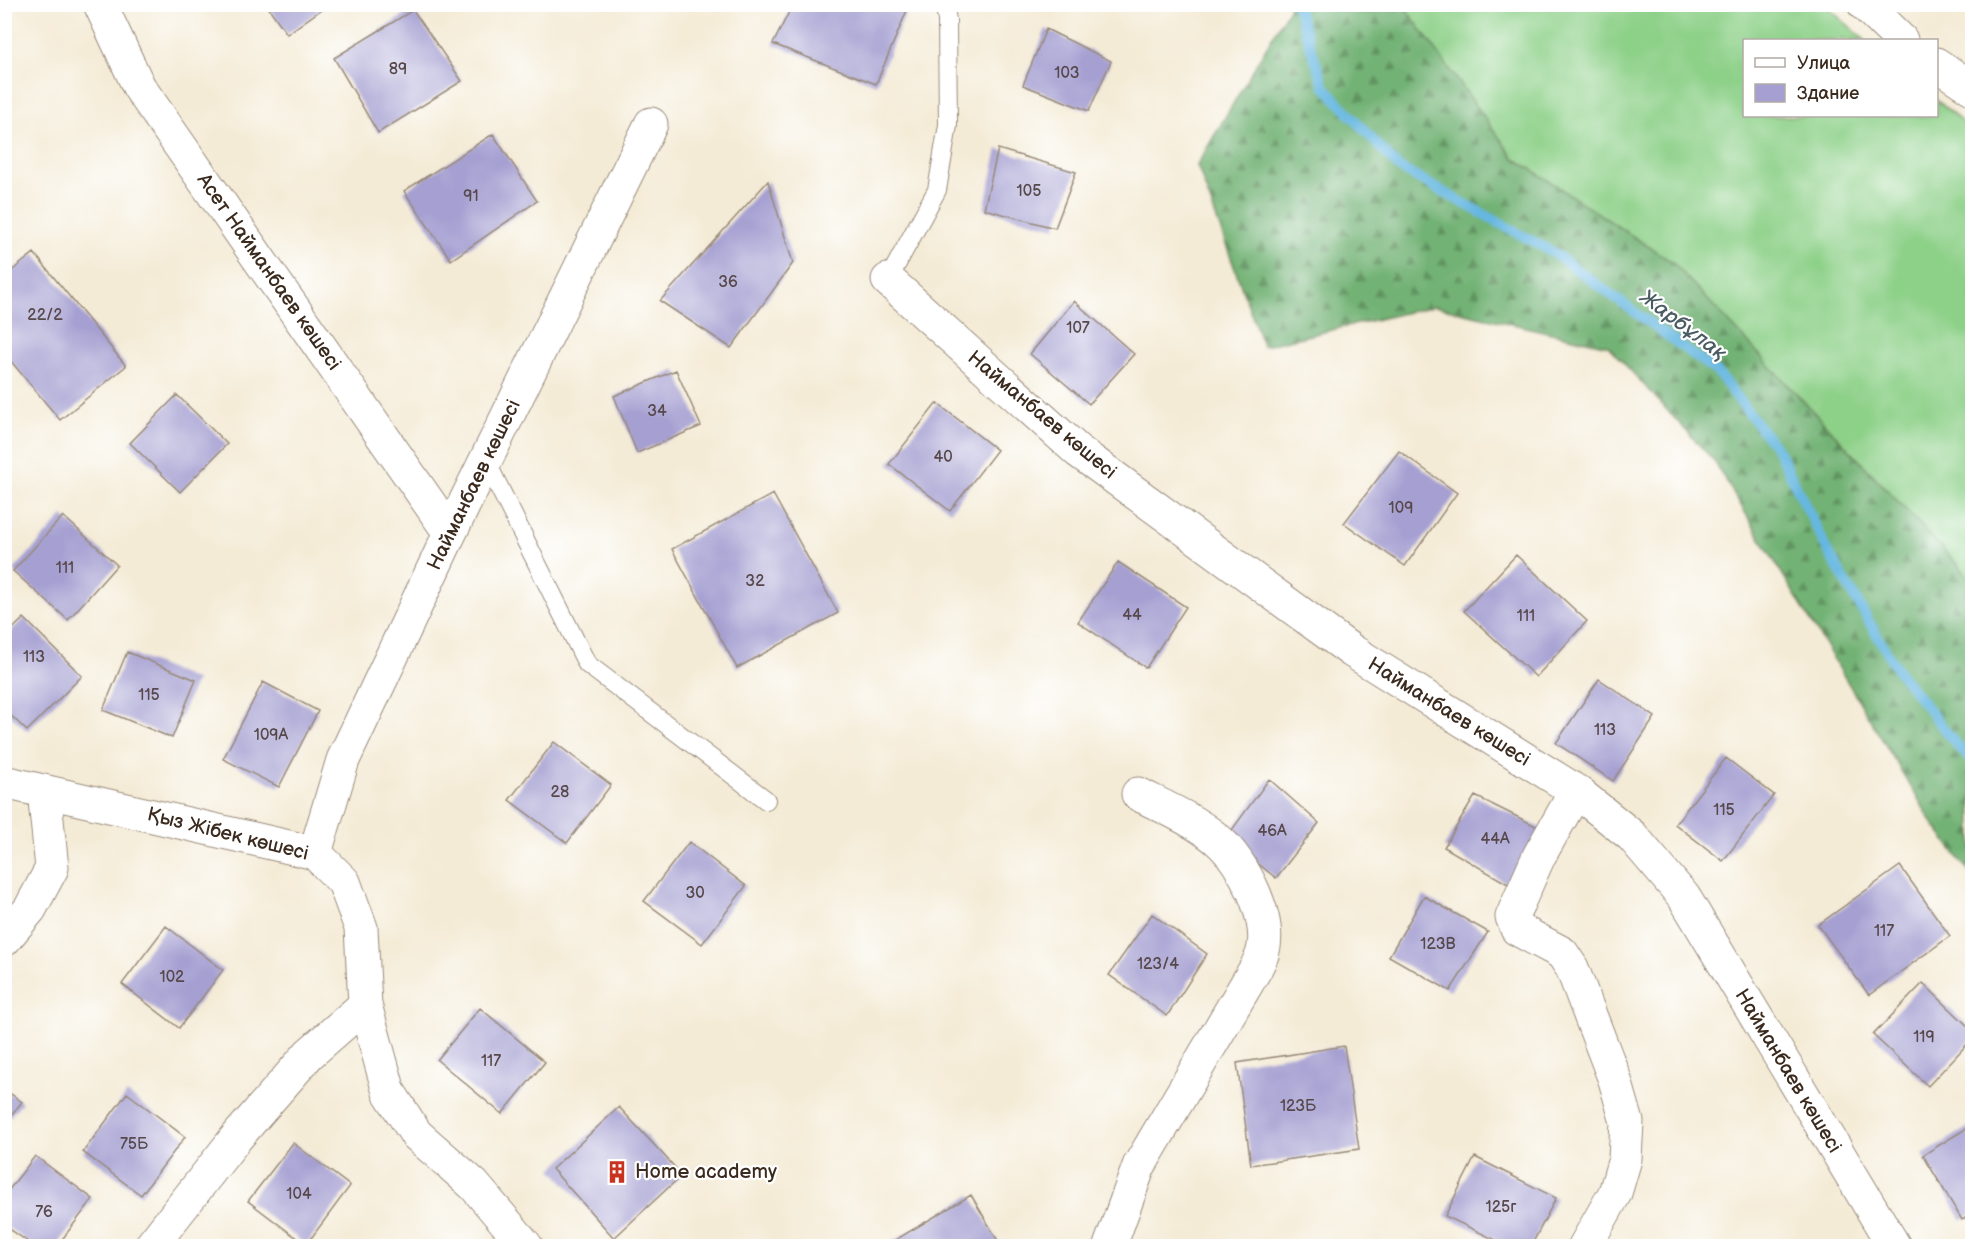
<svg xmlns="http://www.w3.org/2000/svg" width="1977" height="1251" viewBox="0 0 1977 1251" font-family="'Balsamiq Sans',sans-serif">
<style>
.grass{fill:#8dd088;stroke:#647d53;stroke-width:1.5}
.forest{fill:url(#forest-firs);stroke:#566e49;stroke-width:1.5}
.lines{fill:none;stroke-linecap:round;stroke-linejoin:round}
.stream{stroke:#66b7e1;stroke-width:10}
.building{fill:#a6a0d2}
.service-casing{stroke:#988a7a;stroke-width:20}
.minor-casing{stroke:#988a7a;stroke-width:35}
.service{stroke:#fff;stroke-width:18}
.minor{stroke:#fff;stroke-width:33}
.labels{text-anchor:middle;dominant-baseline:central;stroke-width:4.5;stroke-linejoin:round;paint-order:stroke}
.number-label{font-size:16px;fill:#56484b}
.street-label{font-size:20px;fill:#3b2a1e;stroke:#fff}
.poi-label{font-size:20px;fill:#3b2a1e;stroke:#fff;text-anchor:start}
.water-label{font-size:21px;font-style:italic;fill:#4a5b62;stroke:#fff}
</style>
<defs>
<pattern id="forest-firs" width="22" height="20" patternUnits="userSpaceOnUse" patternTransform="scale(1.5)"><rect width="22" height="20" fill="#72b274"/><path d="M5 1l3.5 6h-7zM16 11l3.5 6h-7z" fill="#5f915f"/></pattern>
</defs>
<rect width="100%" height="100%" fill="#fff"/>
<filter id="ink" filterUnits="userSpaceOnUse"><feTurbulence type="fractalNoise" baseFrequency=".0167" numOctaves="2"/><feDisplacementMap in="SourceGraphic" scale="12" xChannelSelector="R" yChannelSelector="G"/><feConvolveMatrix kernelMatrix="1 2 1 2 8 2 1 2 1" color-interpolation-filters="sRGB"/></filter>
<filter id="wash" filterUnits="userSpaceOnUse"><feTurbulence type="fractalNoise" baseFrequency=".008" numOctaves="4" result="noise"/><feDisplacementMap in="SourceGraphic" scale="24" xChannelSelector="R" yChannelSelector="G"/><feGaussianBlur stdDeviation="1.35" result="paint"/><feColorMatrix in="noise" values="0 0 0 0 0 0 0 0 0 0 0 0 0 0 0 0 0 1.4 0 .05"/><feComposite in="paint" operator="in"/></filter>
<g filter="url(#wash)">
<rect width="100%" height="100%" fill="#f4ebd6"/>
<path class="grass" d="M 1403,5 L 1825,5 L 1865,40 L 1744,40 L 1744,116 L 1936,116 L 1937,100 L 1972,131 L 1972,580 L 1672,262 L 1514,158 Z"/>
<path class="forest" d="M 1291,5 L 1403,5 L 1514,158 L 1672,262 L 1972,580 L 1972,876 L 1932,822 L 1714,461 L 1608,346 L 1434,306 L 1263,346 L 1197,165 Z"/>
<g class="lines">
<path class="stream" d="M 1296,4 L 1324,86 L 1398,167 L 1554,253 L 1718,373 L 1779,452 L 1830,555 L 1898,671 L 1960,749 L 1972,759"/>
</g>
<g id="blocks">
<path class="building" d="M 266,4 L 329,4 L 287,34 Z
M 793,4 L 901,4 L 908,8 L 876,84 L 773,44 Z
M 413,10 L 462,81 L 378,133 L 334,58 Z
M 1046,29 L 1111,61 L 1089,111 L 1023,85 Z
M 493,134 L 537,201 L 451,260 L 404,191 Z
M 998,149 L 1076,172 L 1055,228 L 984,209 Z
M 768,181 L 793,263 L 731,348 L 660,301 Z
M 34,253 L 126,366 L 60,420 L 4,353 L 4,277 Z
M 1074,301 L 1134,354 L 1089,404 L 1030,354 Z
M 676,370 L 701,426 L 637,453 L 614,396 Z
M 177,395 L 227,444 L 180,492 L 130,443 Z
M 937,403 L 997,450 L 950,511 L 889,464 Z
M 1399,451 L 1457,493 L 1405,566 L 1344,523 Z
M 773,494 L 838,613 L 737,668 L 672,549 Z
M 63,516 L 117,565 L 68,620 L 13,571 Z
M 1516,555 L 1587,621 L 1536,677 L 1464,611 Z
M 1118,562 L 1186,607 L 1146,668 L 1078,622 Z
M 24,618 L 82,676 L 27,731 L 4,709 L 4,637 Z
M 127,652 L 196,680 L 172,738 L 103,710 Z
M 1599,679 L 1655,717 L 1613,781 L 1556,743 Z
M 263,682 L 318,711 L 279,787 L 223,759 Z
M 554,742 L 611,785 L 567,843 L 509,800 Z
M 1726,758 L 1774,795 L 1723,861 L 1675,824 Z
M 1269,779 L 1319,823 L 1276,878 L 1226,838 Z
M 1475,796 L 1546,831 L 1513,887 L 1444,847 Z
M 689,842 L 746,886 L 702,944 L 644,901 Z
M 1900,866 L 1950,936 L 1869,995 L 1818,925 Z
M 1424,896 L 1488,932 L 1450,991 L 1389,956 Z
M 1152,914 L 1207,954 L 1167,1016 L 1109,975 Z
M 166,926 L 223,970 L 179,1028 L 122,984 Z
M 1923,983 L 1972,1030 L 1972,1039 L 1928,1086 L 1873,1035 Z
M 480,1008 L 545,1062 L 502,1114 L 437,1060 Z
M 1344,1046 L 1359,1149 L 1251,1165 L 1237,1063 Z
M 4,1089 L 22,1102 L 4,1124 Z
M 127,1093 L 185,1137 L 141,1195 L 83,1152 Z
M 619,1107 L 682,1175 L 614,1238 L 552,1169 Z
M 1972,1125 L 1972,1214 L 1962,1220 L 1923,1155 Z
M 293,1143 L 350,1186 L 306,1245 L 248,1201 Z
M 35,1156 L 93,1199 L 57,1246 L 34,1246 L 4,1225 L 4,1196 Z
M 1475,1157 L 1556,1198 L 1531,1246 L 1508,1246 L 1445,1216 Z
M 971,1195 L 1001,1246 L 885,1246 Z"/>
</g>
</g>
<g filter="url(#ink)">
<use href="#blocks" fill-opacity="0" stroke="#988a7a" stroke-width="1.5"/>
<g class="lines">
<g class="service-casing">
<path id="service" d="M 888,280 L 937,190 L 948,125 L 947,20 L 944,4
M 486,461 L 587,664 L 766,800"/>
</g>
<g class="minor-casing">
<path id="minor" d="M 100,4 L 139,87 L 450,533
M 1864,4 L 1901,40
M 1936,64 L 1972,88
M 888,280 L 1078,451 L 1352,651 L 1576,791 L 1632,836 L 1684,897 L 1894,1246
M 4,782 L 315,853 L 344,882 L 361,928 L 365,1005 L 389,1092 L 416,1134 L 474,1185 L 526,1246
M 1576,791 L 1539,856 L 1512,917 L 1517,929 L 1562,953 L 1572,968 L 1615,1080 L 1627,1122 L 1625,1159 L 1615,1193 L 1585,1246
M 315,853 L 343,760 L 450,533 L 651,124
M 4,940 L 30,909 L 52,868 L 44,791
M 151,1246 L 236,1138 L 309,1054 L 365,1005
M 1110,1246 L 1139,1166 L 1256,968 C 1258,963 1262,957 1263,951 C 1272,919 1243,861 1218,840 C 1194,820 1166,808 1138,794"/>
</g>
<use href="#service" class="service"/>
<use href="#minor" class="minor"/>
</g>
</g>
<defs>
<g id="building-bare" transform="scale(1.8)"><path d="M-4-6H4V6H1V3H-1V6H-4ZM-2.5-4.3h1.7v1.8h-1.7ZM.8-4.3h1.7v1.8H.8ZM-2.5-1h1.7V.8h-1.7ZM.8-1h1.7V.8H.8Z" fill="#c8321e" stroke="#fff" stroke-width="2.5" paint-order="stroke"/></g>
</defs>
<g fill-rule="evenodd">
<use href="#building-bare" x="617" y="1172"/>
</g>
<g class="labels">
<g class="number-label">
<text x="398" y="69">89</text>
<text x="1067" y="73">103</text>
<text x="1029" y="191">105</text>
<text x="471" y="196">91</text>
<text x="728" y="282">36</text>
<text x="45" y="315">22/2</text>
<text x="1078" y="328">107</text>
<text x="657" y="411">34</text>
<text x="943" y="457">40</text>
<text x="1401" y="508">109</text>
<text x="65" y="568">111</text>
<text x="755" y="581">32</text>
<text x="1132" y="615">44</text>
<text x="1526" y="616">111</text>
<text x="34" y="657">113</text>
<text x="149" y="695">115</text>
<text x="1605" y="730">113</text>
<text x="271" y="735">109А</text>
<text x="560" y="792">28</text>
<text x="1724" y="810">115</text>
<text x="1272" y="831">46А</text>
<text x="1495" y="839">44А</text>
<text x="695" y="893">30</text>
<text x="1884" y="931">117</text>
<text x="1438" y="944">123В</text>
<text x="1158" y="964">123/4</text>
<text x="172" y="977">102</text>
<text x="1924" y="1037">119</text>
<text x="491" y="1061">117</text>
<text x="1298" y="1106">123Б</text>
<text x="134" y="1144">75Б</text>
<text x="299" y="1194">104</text>
<text x="1501" y="1207">125г</text>
<text x="44" y="1212">76</text>
</g>
<g class="street-label">
<text transform="translate(269 272) rotate(55)">Асет Найманбаев көшесі</text>
<text transform="translate(1042 415) rotate(40)">Найманбаев көшесі</text>
<text transform="translate(474 485) rotate(-64)">Найманбаев көшесі</text>
<text transform="translate(1449 712) rotate(32)">Найманбаев көшесі</text>
<text transform="translate(228 834) rotate(14)">Қыз Жібек көшесі</text>
<text transform="translate(1788 1071) rotate(59)">Найманбаев көшесі</text>
</g>
<g class="poi-label">
<text x="635" y="1172">Home academy</text>
</g>
<g class="water-label">
<text transform="translate(1683 325) rotate(37)">Жарбұлақ</text>
</g>
</g>
<rect width="1977" height="1251" fill="none" stroke="#fff" stroke-width="24"/>
<rect x="1743" y="39" width="195" height="78" fill="#ffffff" stroke="#b1aaa5" stroke-width="1.5"/>
<rect x="1755" y="58" width="30" height="9" fill="#ffffff" stroke="#b1aaa5" stroke-width="1.5"/>
<text x="1797" y="69" font-size="18" fill="#3b2a1e">Улица</text>
<rect x="1755" y="84" width="30" height="18" fill="#a6a0d2" stroke="#b1aaa5" stroke-width="1.5"/>
<text x="1797" y="99" font-size="18" fill="#3b2a1e">Здание</text>
</svg>
